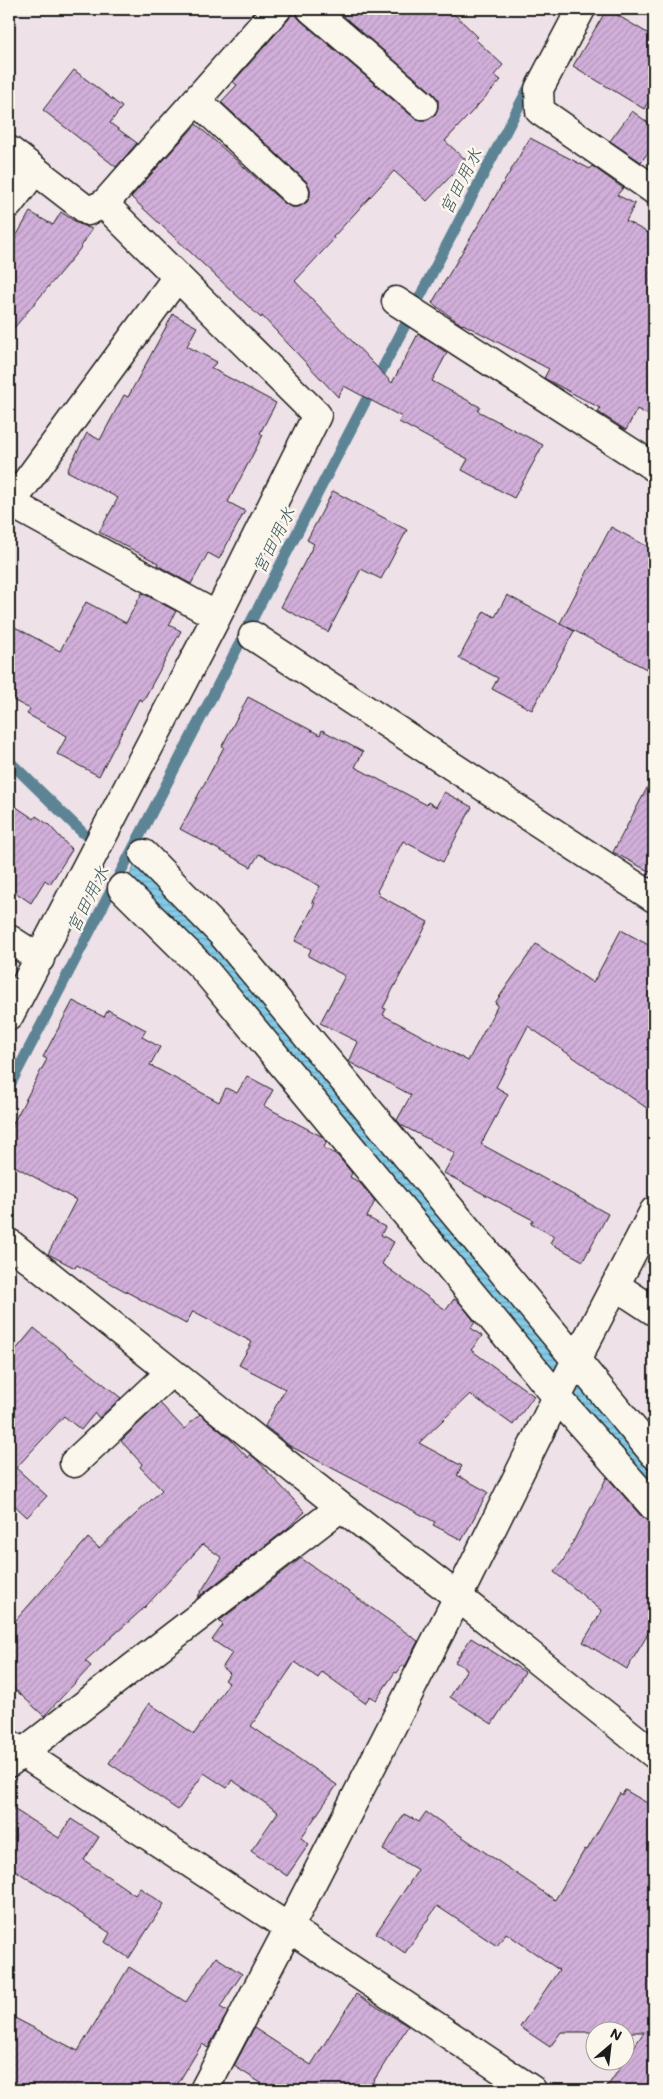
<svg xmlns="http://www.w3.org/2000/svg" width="663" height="2099" viewBox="0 0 663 2099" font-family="Mali,'Klee One',sans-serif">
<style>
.water{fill:url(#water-rules);stroke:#5b8495}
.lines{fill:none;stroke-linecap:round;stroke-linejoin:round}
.stream{stroke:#5b8495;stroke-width:11}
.building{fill:url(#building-hatch);stroke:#1c1c1c}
.minor-casing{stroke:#1c1c1c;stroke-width:31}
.minor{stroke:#fbf7ec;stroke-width:28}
.labels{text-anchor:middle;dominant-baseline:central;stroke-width:5;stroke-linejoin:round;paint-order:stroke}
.water-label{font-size:18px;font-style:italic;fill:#415963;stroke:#fbf7ec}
</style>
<defs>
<pattern id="water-rules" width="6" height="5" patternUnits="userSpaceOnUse" patternTransform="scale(1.25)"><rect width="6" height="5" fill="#85cae6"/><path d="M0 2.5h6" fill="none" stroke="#72adc5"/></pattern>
<pattern id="building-hatch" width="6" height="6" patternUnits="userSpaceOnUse" patternTransform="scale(1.25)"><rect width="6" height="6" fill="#d1afda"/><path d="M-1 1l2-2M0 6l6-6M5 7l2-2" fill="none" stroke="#b396ba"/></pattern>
</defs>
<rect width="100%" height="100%" fill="#eee1e7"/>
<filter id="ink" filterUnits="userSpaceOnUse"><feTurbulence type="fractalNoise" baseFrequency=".02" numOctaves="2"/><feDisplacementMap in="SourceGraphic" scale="10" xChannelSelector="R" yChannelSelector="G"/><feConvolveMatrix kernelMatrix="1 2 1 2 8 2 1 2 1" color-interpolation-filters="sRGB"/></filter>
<g filter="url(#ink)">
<path class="water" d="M 136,863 L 221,950 L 654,1471 L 654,1495 L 128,879 Z"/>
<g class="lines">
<path class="stream" d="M 9,761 L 83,833
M 9,1087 L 532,81"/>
</g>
<path class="building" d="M 292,9 L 296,9 L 296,15 L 301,21 L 413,117 L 420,120 L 428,120 L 435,115 L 438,107 L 438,100 L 434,94 L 335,9 L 449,9 L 478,37 L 475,39 L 503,65 L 494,75 L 501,80 L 445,141 L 466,160 L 427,201 L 394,171 L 333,237 L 334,239 L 295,281 L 392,383 L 418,334 L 447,353 L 432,381 L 480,407 L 478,411 L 543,445 L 514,498 L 462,470 L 468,459 L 399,422 L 402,417 L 344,386 L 338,397 L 262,316 L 261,318 L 131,197 L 196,124 L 284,203 L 291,207 L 299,207 L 307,202 L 310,196 L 310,188 L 306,181 L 221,102 L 237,85 L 233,82 L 289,19 Z
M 607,9 L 654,37 L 654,93 L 644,109 L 573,66 Z
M 74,70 L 122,107 L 110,123 L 137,143 L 116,167 L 43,110 Z
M 632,111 L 654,127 L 654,144 L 641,162 L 610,141 Z
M 530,138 L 590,169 L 592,166 L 623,188 L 617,195 L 635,204 L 626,221 L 654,236 L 654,418 L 637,409 L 626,430 L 598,412 L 600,408 L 544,378 L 549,369 L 463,324 L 462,325 L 432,303 Z
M 30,212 L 53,225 L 61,212 L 79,224 L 92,229 L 79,250 L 9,334 L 9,249 Z
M 173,314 L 197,327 L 187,346 L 217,362 L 211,368 L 276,403 L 260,433 L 263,435 L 228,502 L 245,511 L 219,559 L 208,553 L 191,584 L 157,565 L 158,563 L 99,532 L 118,498 L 67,471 L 87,433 L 100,440 L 124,395 L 128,397 Z
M 333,491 L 407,530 L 381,579 L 361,569 L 328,632 L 281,607 L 314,544 L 307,540 Z
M 611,527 L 654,550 L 654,673 L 560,623 Z
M 142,593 L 176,611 L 169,625 L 181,631 L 143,701 L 139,699 L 99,776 L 57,754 L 67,736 L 27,714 L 30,709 L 9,698 L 9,624 L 60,651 L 86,602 L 126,623 Z
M 507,595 L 574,631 L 532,710 L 492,689 L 498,678 L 459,658 L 484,611 L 495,617 Z
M 248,697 L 320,735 L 322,730 L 363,752 L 355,767 L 427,805 L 428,802 L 436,807 L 444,792 L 472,807 L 443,862 L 403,841 L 377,891 L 379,893 L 378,895 L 428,922 L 383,1008 L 386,1009 L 383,1015 L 468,1061 L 498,1005 L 495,1003 L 536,944 L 593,983 L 621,930 L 654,948 L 654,1113 L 528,1026 L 496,1087 L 508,1094 L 481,1144 L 608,1214 L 583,1261 L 550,1243 L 554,1236 L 531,1224 L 533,1220 L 444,1173 L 455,1153 L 401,1125 L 397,1120 L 411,1095 L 349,1062 L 358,1042 L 320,1023 L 345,976 L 308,956 L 311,949 L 295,941 L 315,903 L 312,902 L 320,886 L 259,854 L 251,867 L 180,829 L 224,747 L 222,746 Z
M 654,775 L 654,874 L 613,852 Z
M 9,802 L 34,819 L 36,816 L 49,825 L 72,850 L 50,884 L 45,880 L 31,903 L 9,888 Z
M 73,1001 L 104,1017 L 108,1010 L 146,1030 L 142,1037 L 160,1047 L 150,1065 L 219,1102 L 226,1088 L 237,1093 L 247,1076 L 273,1090 L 264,1106 L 323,1137 L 326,1142 L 324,1148 L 337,1155 L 352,1173 L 350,1177 L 359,1182 L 375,1201 L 367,1217 L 385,1227 L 381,1235 L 394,1242 L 382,1264 L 446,1310 L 454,1299 L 460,1303 L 475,1322 L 471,1328 L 482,1336 L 471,1350 L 534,1396 L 513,1425 L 470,1394 L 419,1443 L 462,1466 L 457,1475 L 488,1492 L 462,1540 L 433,1525 L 435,1522 L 290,1446 L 265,1426 L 285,1389 L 239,1365 L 252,1342 L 193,1311 L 186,1324 L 77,1265 L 75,1268 L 48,1254 L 76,1200 L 9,1163 L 9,1131 L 47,1059 L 43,1057 Z
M 34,1328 L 121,1398 L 99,1418 L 95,1413 L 81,1430 L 64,1416 L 16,1468 L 47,1496 L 27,1517 L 9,1500 L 9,1358 Z
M 160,1403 L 184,1429 L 200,1414 L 231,1440 L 248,1458 L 250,1454 L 257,1460 L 305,1512 L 288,1528 L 197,1598 L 222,1558 L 203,1544 L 145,1607 L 85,1661 L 91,1666 L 44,1716 L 9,1684 L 9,1628 L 88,1538 L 99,1548 L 162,1490 L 140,1467 L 142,1464 L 121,1441 Z
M 607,1477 L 642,1517 L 650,1522 L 654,1528 L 654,1624 L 627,1669 L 583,1642 L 602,1611 L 554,1572 L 563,1561 Z
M 301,1558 L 418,1641 L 405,1667 L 402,1666 L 397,1673 L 395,1672 L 376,1700 L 370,1696 L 365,1703 L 322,1672 L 318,1678 L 295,1662 L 251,1726 L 337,1785 L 301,1838 L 309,1844 L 287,1876 L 251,1851 L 278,1812 L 232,1780 L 227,1788 L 204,1773 L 178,1810 L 109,1763 L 149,1703 L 194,1734 L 229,1683 L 225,1680 L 230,1673 L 222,1668 L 232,1653 L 212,1640 L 223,1625 L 219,1621 Z
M 471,1638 L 525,1672 L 492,1724 L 450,1697 L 467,1669 L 455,1662 Z
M 625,1790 L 654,1807 L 654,2090 L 605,2090 L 644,2032 L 561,2032 L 550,2047 L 520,2027 L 559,1970 L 506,1933 L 497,1946 L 437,1906 L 405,1953 L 376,1933 L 418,1870 L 383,1850 L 404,1814 L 419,1822 L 426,1812 L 555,1900 L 585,1849 L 587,1850 L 620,1793 L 622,1795 Z
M 9,1806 L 59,1838 L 71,1819 L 99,1837 L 84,1860 L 135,1895 L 140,1888 L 164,1904 L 129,1958 L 105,1942 L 110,1933 L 9,1866 Z
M 216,1957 L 242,1974 L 220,2007 L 228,2012 L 208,2048 L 202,2044 L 174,2090 L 9,2090 L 9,2015 L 78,2051 L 129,1967 L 186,2002 Z
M 356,1994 L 408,2026 L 368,2090 L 272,2090 L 234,2066 L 254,2028 L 311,2065 Z"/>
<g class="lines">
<g class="minor-casing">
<path id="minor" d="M 311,9 L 423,105
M 581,9 L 539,89 L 540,111 L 654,190
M 196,100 L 295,192
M 9,150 L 88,211 L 104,204 L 277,9
M 9,204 L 35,170
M 396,301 L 654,467
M 9,502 L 217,616
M 11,503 L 177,277
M 253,636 L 654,898
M 144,854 L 223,935 L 654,1454
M 122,888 L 203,968 L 557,1397 L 654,1507
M 9,939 L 40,959
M 9,1016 L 217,616 L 317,415 L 104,204
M 9,1243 L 341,1507 L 458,1597 L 654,1754
M 616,1286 L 654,1311
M 74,1463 L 171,1372
M 9,1744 L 289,1928 L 532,2090
M 9,1763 L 341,1507
M 204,2090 L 289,1928 L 458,1597 L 557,1397 L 654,1211"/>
</g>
<use href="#minor" class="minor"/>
</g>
</g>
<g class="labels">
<g class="water-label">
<text transform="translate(460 181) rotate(-63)">宮田用水</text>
<text transform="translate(273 540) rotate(-63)">宮田用水</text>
<text transform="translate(87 899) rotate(-63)">宮田用水</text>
</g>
</g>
<rect width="663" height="2099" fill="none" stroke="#fbf7ec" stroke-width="30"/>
<rect x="15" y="15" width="633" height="2069" fill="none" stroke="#1c1c1c" stroke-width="2" filter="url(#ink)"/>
<g transform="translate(610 2046) rotate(28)"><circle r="24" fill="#fbf7ec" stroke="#a29f99"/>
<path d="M0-4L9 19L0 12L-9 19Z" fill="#1c1c1c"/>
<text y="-8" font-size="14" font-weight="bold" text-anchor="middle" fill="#1c1c1c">N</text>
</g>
</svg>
